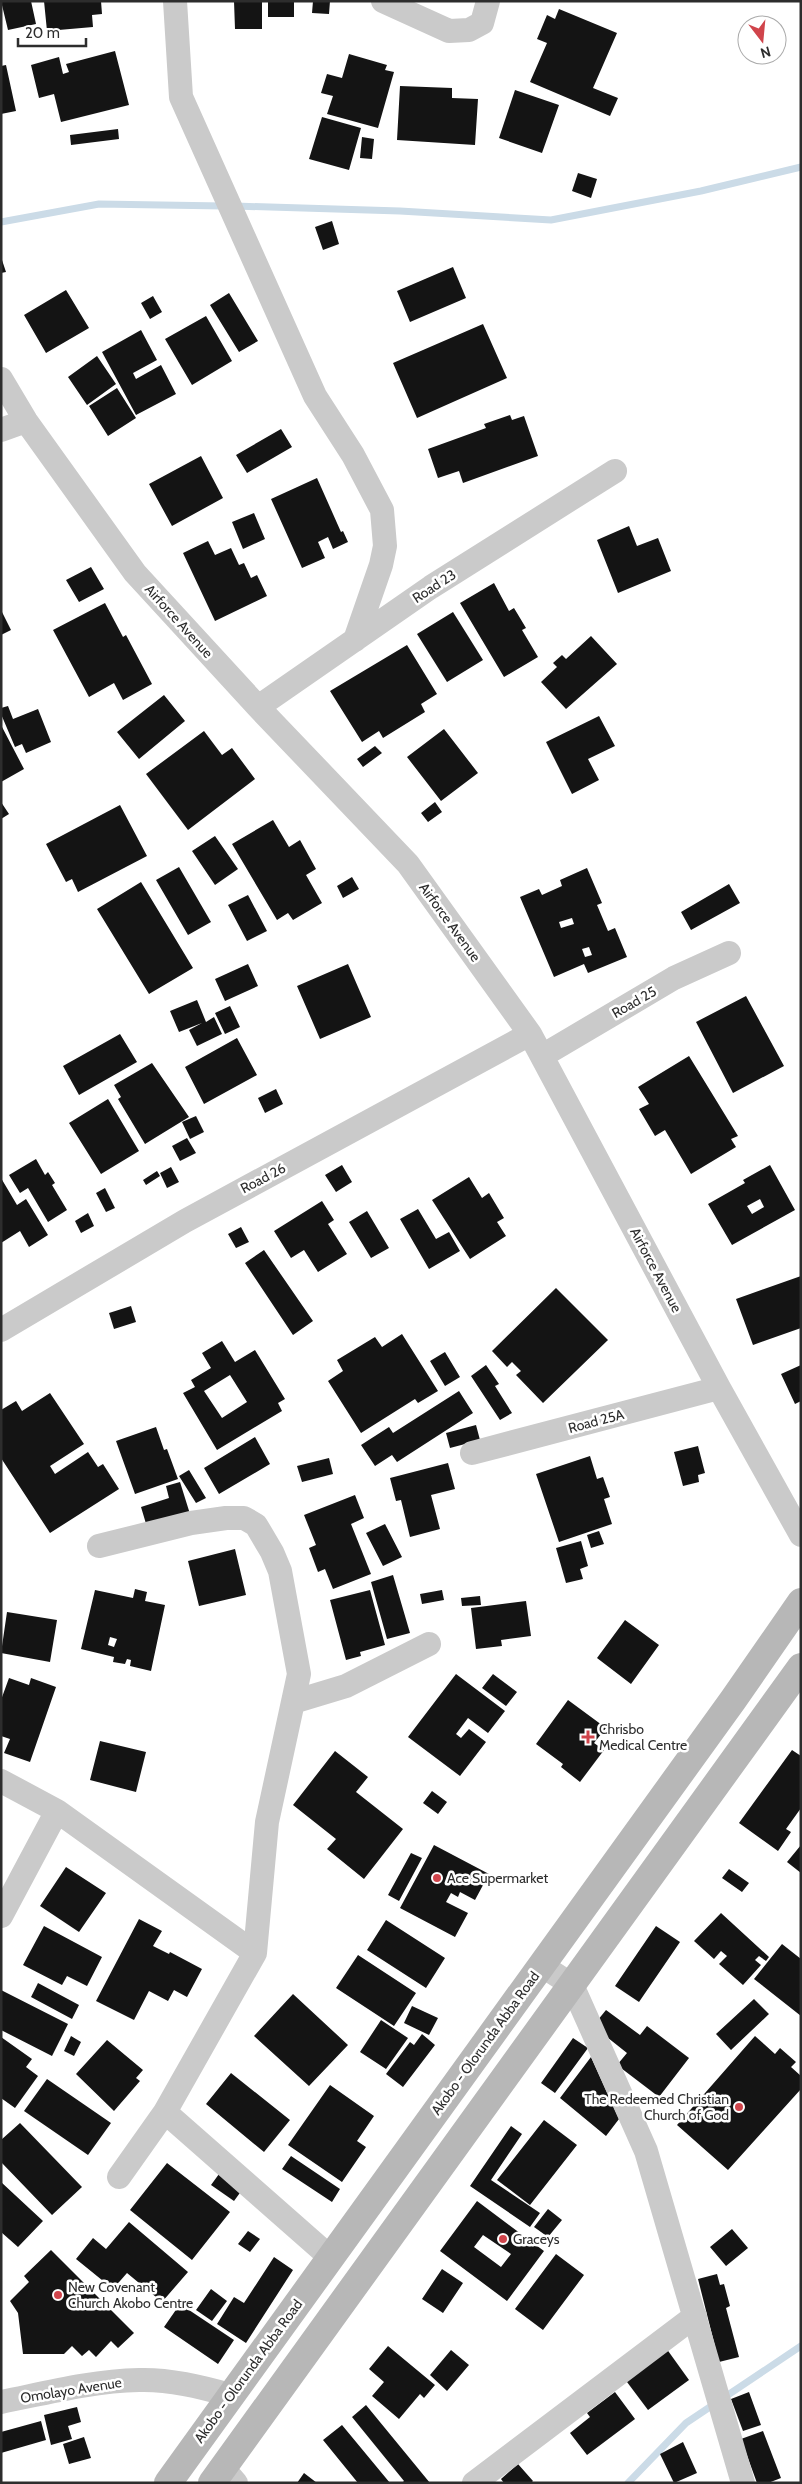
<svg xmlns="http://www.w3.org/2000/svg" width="802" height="2484" viewBox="0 0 802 2484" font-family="Cabin,sans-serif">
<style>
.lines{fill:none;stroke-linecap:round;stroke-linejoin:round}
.stream{stroke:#cbdbe7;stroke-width:7}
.building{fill:#141414;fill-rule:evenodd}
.minor{stroke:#cacaca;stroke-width:24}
.secondary{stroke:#b7b7b7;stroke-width:28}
.poi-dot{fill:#d0444b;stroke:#fff;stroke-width:2}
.labels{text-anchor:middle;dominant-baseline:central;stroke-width:5;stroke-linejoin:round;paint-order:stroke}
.street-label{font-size:14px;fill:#2d2d2d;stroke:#fff}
.poi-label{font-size:14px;fill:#2d2d2d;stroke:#fff;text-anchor:start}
</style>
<rect width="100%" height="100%" fill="#fff"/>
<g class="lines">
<path class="stream" d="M 235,206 L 400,211 L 551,220 L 701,191 L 801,167
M 1,222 L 99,204 L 224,206
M 628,2483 L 686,2423 L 801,2346"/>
</g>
<path class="building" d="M 1,1 L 31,1 L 36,24 L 8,30 Z
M 44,1 L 101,1 L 102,14 L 92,15 L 93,27 L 47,31 Z
M 234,1 L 262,1 L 262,29 L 235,29 Z
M 268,1 L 294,1 L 294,17 L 268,17 Z
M 313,1 L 330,1 L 329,14 L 312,13 Z
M 559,9 L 617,33 L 593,88 L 618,98 L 610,116 L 530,82 L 547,43 L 537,39 L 547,15 L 555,19 Z
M 115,51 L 129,105 L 61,122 L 54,94 L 39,98 L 31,65 L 59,57 L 63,74 L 69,72 L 66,64 Z
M 349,54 L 387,65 L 385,70 L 394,72 L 378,128 L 327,114 L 333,96 L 321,93 L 327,74 L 342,78 Z
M 6,65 L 16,111 L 1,114 L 1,66 Z
M 400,86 L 452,88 L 452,98 L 478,99 L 475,145 L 397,140 Z
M 515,90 L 559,105 L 542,153 L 499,138 Z
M 322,117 L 361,128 L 349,170 L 309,159 Z
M 118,129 L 119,139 L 71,145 L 70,135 Z
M 362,137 L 374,139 L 372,159 L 360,158 Z
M 578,173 L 597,179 L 591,198 L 572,191 Z
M 332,221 L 339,244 L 323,250 L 315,227 Z
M 1,257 L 6,272 L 1,273 Z
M 453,267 L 466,298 L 410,322 L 397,291 Z
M 66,290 L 89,328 L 46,353 L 24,315 Z
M 229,293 L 258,341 L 239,352 L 210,305 Z
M 153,296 L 162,312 L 150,319 L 141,303 Z
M 206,316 L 232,361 L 192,385 L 165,339 Z
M 483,324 L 507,378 L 417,418 L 393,363 Z
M 141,330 L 157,360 L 133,373 L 136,379 L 161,365 L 176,394 L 136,415 L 102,352 Z
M 97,356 L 116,384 L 87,405 L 68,377 Z
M 117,388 L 136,418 L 108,436 L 89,406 Z
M 510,415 L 512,420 L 524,416 L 538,456 L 463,483 L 459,471 L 438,478 L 428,449 L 486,428 L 484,424 Z
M 281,429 L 292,447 L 247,473 L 236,455 Z
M 201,456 L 223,498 L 172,526 L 149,484 Z
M 317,478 L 341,532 L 343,531 L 348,542 L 333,549 L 328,537 L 318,542 L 325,558 L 302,568 L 271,499 Z
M 254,513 L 265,539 L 243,549 L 232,522 Z
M 629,526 L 637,546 L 658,538 L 671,571 L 618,593 L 597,540 Z
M 208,541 L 215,555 L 231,548 L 239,565 L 244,563 L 251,578 L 257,575 L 267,596 L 215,621 L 183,553 Z
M 91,567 L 104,589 L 79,602 L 66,580 Z
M 494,583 L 509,611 L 514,608 L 526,628 L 522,630 L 538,657 L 504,677 L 460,603 Z
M 105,603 L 123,637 L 126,635 L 152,684 L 123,700 L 114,683 L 89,697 L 53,630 Z
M 1,610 L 11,630 L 1,635 Z
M 453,612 L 483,660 L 447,682 L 417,634 Z
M 591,636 L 617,664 L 566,709 L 541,682 L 557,667 L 553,663 L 562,655 L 566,659 Z
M 407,645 L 437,694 L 421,704 L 425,712 L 383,738 L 379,731 L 362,742 L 330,691 Z
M 164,695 L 185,721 L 139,759 L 117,732 Z
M 8,706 L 13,719 L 38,709 L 51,742 L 26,753 L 22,744 L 15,747 L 1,714 L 1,708 Z
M 599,716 L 615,746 L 588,759 L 599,780 L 572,794 L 546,742 Z
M 1,725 L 24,769 L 1,782 Z
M 444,729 L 478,773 L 441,801 L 407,757 Z
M 204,731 L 222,755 L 232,748 L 255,779 L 188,830 L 146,774 Z
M 375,746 L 382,753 L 363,767 L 357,759 Z
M 1,802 L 9,814 L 1,819 Z
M 435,802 L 442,812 L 428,822 L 421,813 Z
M 120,805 L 147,856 L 78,892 L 72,879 L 66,882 L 46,844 Z
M 273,820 L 289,847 L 300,840 L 316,869 L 306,875 L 322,903 L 293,920 L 288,913 L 277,920 L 232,844 Z
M 215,836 L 238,869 L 215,885 L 192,851 Z
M 179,867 L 211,922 L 188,935 L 156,880 Z
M 587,868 L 602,903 L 597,905 L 608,931 L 615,928 L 627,957 L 588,973 L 584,964 L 554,977 L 520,897 L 539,889 L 542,895 L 562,886 L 560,880 ZM 572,918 L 574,924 L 561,928 L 559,922 ZM 589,947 L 592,955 L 585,957 L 582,949 Z
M 352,877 L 359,889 L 343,898 L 337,886 Z
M 141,882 L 193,968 L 149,994 L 97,909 Z
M 729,884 L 740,903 L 691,930 L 681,912 Z
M 248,895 L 267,931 L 247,941 L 228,905 Z
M 248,964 L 258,986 L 225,1001 L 215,979 Z
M 348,964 L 371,1017 L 320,1039 L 297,986 Z
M 746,996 L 784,1066 L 733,1093 L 696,1022 Z
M 197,1000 L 206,1022 L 214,1017 L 222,1034 L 197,1046 L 189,1030 L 202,1023 L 179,1032 L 170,1011 Z
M 230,1006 L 240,1027 L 225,1034 L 215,1013 Z
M 120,1034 L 137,1062 L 79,1095 L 63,1066 Z
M 237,1038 L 257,1075 L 204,1104 L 185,1067 Z
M 689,1056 L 738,1136 L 731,1139 L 736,1147 L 691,1174 L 665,1130 L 655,1136 L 639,1109 L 649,1104 L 638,1087 Z
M 152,1063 L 189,1117 L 145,1144 L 118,1099 L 121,1097 L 114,1085 Z
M 276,1089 L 283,1104 L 265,1113 L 258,1098 Z
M 108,1099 L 139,1151 L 101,1174 L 69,1123 Z
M 196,1116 L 204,1132 L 190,1139 L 182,1122 Z
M 187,1138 L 196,1153 L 180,1161 L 172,1146 Z
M 36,1159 L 45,1175 L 48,1172 L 55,1183 L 52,1185 L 67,1210 L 48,1222 L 28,1188 L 20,1193 L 9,1175 Z
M 342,1165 L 352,1182 L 336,1192 L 325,1175 Z
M 770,1165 L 795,1210 L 732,1245 L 708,1204 L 745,1183 L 743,1180 ZM 760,1199 L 764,1207 L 752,1214 L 747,1206 Z
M 171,1167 L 179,1182 L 167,1188 L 160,1173 Z
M 157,1171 L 160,1176 L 146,1185 L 143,1180 Z
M 469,1177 L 482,1198 L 489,1193 L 504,1218 L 497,1222 L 506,1236 L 470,1259 L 432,1200 Z
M 1,1178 L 17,1205 L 26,1199 L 48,1235 L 29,1247 L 20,1231 L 1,1243 Z
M 105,1188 L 115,1208 L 106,1212 L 96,1193 Z
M 322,1201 L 334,1220 L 328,1224 L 347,1254 L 318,1272 L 304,1250 L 291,1258 L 274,1231 Z
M 418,1209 L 436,1239 L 449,1232 L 460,1251 L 429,1269 L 400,1219 Z
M 367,1211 L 389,1248 L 371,1258 L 349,1222 Z
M 88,1213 L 94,1226 L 81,1233 L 75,1221 Z
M 241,1227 L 249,1242 L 236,1248 L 228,1234 Z
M 264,1250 L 313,1321 L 293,1335 L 245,1263 Z
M 801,1276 L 801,1328 L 753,1345 L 736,1299 Z
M 556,1288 L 608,1340 L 543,1403 L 516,1375 L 521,1371 L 512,1362 L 507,1367 L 492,1351 Z
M 131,1306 L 136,1322 L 114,1329 L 109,1313 Z
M 402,1334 L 438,1391 L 418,1403 L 415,1399 L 361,1433 L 328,1381 L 343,1371 L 337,1360 L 375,1337 L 382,1347 Z
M 222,1341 L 235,1362 L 255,1350 L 285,1399 L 278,1403 L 282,1411 L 217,1450 L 183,1393 L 195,1387 L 191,1380 L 211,1368 L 202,1353 ZM 230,1375 L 247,1402 L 222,1418 L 204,1391 Z
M 445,1352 L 460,1377 L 445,1386 L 430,1361 Z
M 486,1365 L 499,1384 L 495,1386 L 512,1413 L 500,1420 L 471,1376 Z
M 801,1365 L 801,1401 L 795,1404 L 781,1374 Z
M 459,1391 L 473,1413 L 397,1462 L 392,1455 L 375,1466 L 361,1445 L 389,1427 L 393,1433 Z
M 50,1393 L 84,1444 L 50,1466 L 55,1474 L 88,1452 L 98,1467 L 103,1464 L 119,1489 L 50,1533 L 1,1458 L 1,1410 L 16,1401 L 22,1411 Z
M 476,1425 L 480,1440 L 450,1448 L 446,1433 Z
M 156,1427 L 164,1450 L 167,1449 L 178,1479 L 135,1494 L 116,1441 Z
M 255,1437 L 270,1464 L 219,1494 L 204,1468 Z
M 698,1446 L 705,1473 L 698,1475 L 699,1482 L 683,1486 L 674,1452 Z
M 590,1456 L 597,1479 L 603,1477 L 610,1497 L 604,1499 L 612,1524 L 559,1542 L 536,1474 Z
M 329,1458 L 333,1474 L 302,1482 L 297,1466 Z
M 448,1463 L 455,1489 L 431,1495 L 440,1529 L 410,1537 L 401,1500 L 396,1501 L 390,1478 Z
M 189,1470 L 206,1498 L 196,1503 L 179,1476 Z
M 180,1482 L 190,1514 L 147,1527 L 141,1507 L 169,1498 L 166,1486 Z
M 355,1495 L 364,1518 L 351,1524 L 371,1574 L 333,1589 L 325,1569 L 318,1572 L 309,1548 L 316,1545 L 304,1515 Z
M 385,1524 L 402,1557 L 383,1566 L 366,1533 Z
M 599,1531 L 604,1544 L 591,1548 L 587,1535 Z
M 581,1541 L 588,1566 L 580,1569 L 583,1579 L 566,1583 L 556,1548 Z
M 235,1549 L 246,1595 L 199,1606 L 188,1561 Z
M 393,1575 L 410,1633 L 387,1639 L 371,1582 Z
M 135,1589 L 147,1592 L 145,1601 L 165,1605 L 151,1671 L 130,1666 L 131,1660 L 127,1659 L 125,1664 L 113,1662 L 114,1657 L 81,1649 L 95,1590 L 133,1598 ZM 110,1637 L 117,1639 L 114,1647 L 108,1645 Z
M 370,1590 L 385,1645 L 360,1652 L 361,1656 L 346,1660 L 330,1600 Z
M 442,1590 L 444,1600 L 422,1604 L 420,1594 Z
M 480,1596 L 481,1605 L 462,1606 L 461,1598 Z
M 526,1601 L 531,1636 L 501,1640 L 502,1646 L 476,1649 L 471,1608 Z
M 7,1612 L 57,1620 L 50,1662 L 1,1653 Z
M 625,1620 L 659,1645 L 631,1684 L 597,1658 Z
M 456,1674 L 505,1711 L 488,1733 L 468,1718 L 456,1734 L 461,1738 L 469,1729 L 486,1742 L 460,1776 L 408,1737 Z
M 493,1674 L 517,1692 L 506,1706 L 482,1688 Z
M 9,1678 L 29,1685 L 31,1678 L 56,1687 L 30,1762 L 4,1753 L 10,1739 L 1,1736 L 1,1700 Z
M 568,1700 L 606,1728 L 594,1743 L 604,1750 L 580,1782 L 561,1767 L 563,1764 L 536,1744 Z
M 100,1741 L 146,1752 L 136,1792 L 90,1780 Z
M 792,1750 L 801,1756 L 801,1808 L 786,1829 L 791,1832 L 778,1851 L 739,1823 Z
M 335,1751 L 368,1777 L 356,1792 L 403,1829 L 364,1879 L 327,1849 L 336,1839 L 293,1805 Z
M 432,1791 L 447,1802 L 438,1814 L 423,1803 Z
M 434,1845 L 489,1874 L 475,1900 L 460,1892 L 458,1897 L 451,1893 L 446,1902 L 468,1913 L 455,1937 L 400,1908 Z
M 801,1845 L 801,1873 L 787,1862 Z
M 411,1853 L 422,1858 L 399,1901 L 388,1895 Z
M 66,1867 L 106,1893 L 79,1932 L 40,1906 Z
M 729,1869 L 749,1883 L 742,1892 L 722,1878 Z
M 721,1913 L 769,1957 L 766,1961 L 759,1956 L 755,1960 L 761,1965 L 743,1985 L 719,1964 L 727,1956 L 721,1951 L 714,1959 L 694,1941 Z
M 139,1919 L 162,1931 L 153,1946 L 169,1954 L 170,1952 L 202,1969 L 187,1997 L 174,1990 L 168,2001 L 149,1991 L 134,2020 L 96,2001 Z
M 386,1920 L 445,1958 L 426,1988 L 367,1950 Z
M 44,1926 L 102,1957 L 87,1986 L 67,1976 L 62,1985 L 23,1965 Z
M 656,1926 L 680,1942 L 639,2002 L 615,1986 Z
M 782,1944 L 801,1959 L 801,2016 L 754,1979 Z
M 358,1955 L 416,1993 L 394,2026 L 336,1988 Z
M 38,1983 L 79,2005 L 72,2019 L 31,1997 Z
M 1,1990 L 68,2024 L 52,2056 L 1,2030 Z
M 293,1994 L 348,2045 L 309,2086 L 254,2036 Z
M 754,1999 L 769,2014 L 731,2050 L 716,2034 Z
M 412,2006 L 438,2018 L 429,2035 L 404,2023 Z
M 606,2010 L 640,2035 L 647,2026 L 689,2058 L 659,2097 L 617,2065 L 627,2053 L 593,2026 Z
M 381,2020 L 408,2038 L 386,2069 L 360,2052 Z
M 422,2034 L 435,2045 L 403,2087 L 386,2074 L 410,2042 L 414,2045 Z
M 71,2036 L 81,2042 L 74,2056 L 64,2051 Z
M 755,2036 L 775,2054 L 780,2048 L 796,2062 L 791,2067 L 801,2076 L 801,2089 L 728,2170 L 677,2125 Z
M 1,2037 L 32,2059 L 26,2067 L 38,2076 L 15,2108 L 1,2098 Z
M 573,2038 L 588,2048 L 555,2093 L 541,2083 Z
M 107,2040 L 143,2070 L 136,2078 L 140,2081 L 114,2111 L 76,2074 Z
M 591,2057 L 619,2119 L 606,2136 L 560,2098 Z
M 231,2073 L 290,2120 L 264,2152 L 206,2104 Z
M 47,2079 L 111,2123 L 88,2155 L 24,2111 Z
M 330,2085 L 374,2116 L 357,2141 L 366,2147 L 342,2182 L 288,2145 Z
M 544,2120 L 577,2145 L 530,2205 L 497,2180 Z
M 20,2123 L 82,2187 L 52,2215 L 1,2162 L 1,2140 Z
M 511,2126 L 522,2134 L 491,2180 L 540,2213 L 530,2227 L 470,2186 Z
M 291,2156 L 340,2189 L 332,2202 L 282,2169 Z
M 167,2163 L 230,2212 L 192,2260 L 130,2210 Z
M 219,2174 L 242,2190 L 234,2201 L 211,2185 Z
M 1,2182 L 43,2221 L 18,2247 L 1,2232 Z
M 477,2201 L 544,2251 L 507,2301 L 440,2251 ZM 483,2235 L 511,2254 L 501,2267 L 474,2247 Z
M 548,2209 L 562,2220 L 548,2237 L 534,2227 Z
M 129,2222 L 188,2272 L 162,2302 L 127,2273 L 113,2289 L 76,2259 L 93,2238 L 106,2249 Z
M 732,2229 L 748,2248 L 726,2266 L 710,2247 Z
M 248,2231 L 260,2239 L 250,2252 L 238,2244 Z
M 51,2250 L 134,2333 L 118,2348 L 111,2341 L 96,2357 L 89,2350 L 82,2356 L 72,2346 L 64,2354 L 23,2354 L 18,2313 L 10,2301 L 29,2282 L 24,2276 Z
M 556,2254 L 584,2275 L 543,2330 L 515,2309 Z
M 274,2257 L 293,2270 L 246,2343 L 217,2324 L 234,2297 L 244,2303 Z
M 442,2269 L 463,2283 L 443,2313 L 422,2299 Z
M 717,2274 L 720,2285 L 724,2284 L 730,2306 L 726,2308 L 739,2357 L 719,2362 L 698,2279 Z
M 211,2289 L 227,2301 L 212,2321 L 196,2310 Z
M 180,2304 L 234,2340 L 218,2364 L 164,2327 Z
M 388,2346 L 435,2385 L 424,2398 L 420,2394 L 399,2419 L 372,2396 L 384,2382 L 369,2369 Z
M 666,2348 L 689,2380 L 648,2410 L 624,2378 Z
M 451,2350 L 469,2365 L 447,2391 L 430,2375 Z
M 615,2392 L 635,2419 L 587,2455 L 570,2433 L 590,2417 L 587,2413 Z
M 749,2392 L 761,2425 L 743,2431 L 731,2399 Z
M 366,2405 L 430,2483 L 402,2483 L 404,2481 L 352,2417 Z
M 77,2407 L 81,2422 L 68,2426 L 72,2439 L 51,2445 L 44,2415 Z
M 41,2421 L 46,2440 L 1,2453 L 1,2432 Z
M 342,2425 L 390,2483 L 358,2483 L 323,2440 Z
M 763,2431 L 781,2478 L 768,2483 L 757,2483 L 741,2439 Z
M 84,2437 L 91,2458 L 69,2464 L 63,2444 Z
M 683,2442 L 697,2473 L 674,2483 L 660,2454 Z
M 518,2464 L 533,2481 L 531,2483 L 504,2483 L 501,2479 Z
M 304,2473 L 317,2483 L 297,2483 Z"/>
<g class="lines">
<path class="minor" d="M 175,1 L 181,97 L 315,396 L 353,455 L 382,510 L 385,546 L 381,565 L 355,640
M 383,1 L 449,31 L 469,30 L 482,23 L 488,1
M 1,379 L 26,421 L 135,573 L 258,707 L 408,864 L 530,1034 L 719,1388 L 801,1535
M 1,430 L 26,421
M 258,707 L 431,587 L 615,471
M 542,1056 L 674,978 L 729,953
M 1,1330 L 185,1221 L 530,1034
M 472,1453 L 719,1388
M 99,1546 L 191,1523 L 226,1518 L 244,1518 L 256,1525 L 272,1552 L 280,1571 L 299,1674 L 267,1822 L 255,1953 L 165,2112 L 119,2177
M 293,1702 L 346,1686 L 429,1644
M 1,1781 L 57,1811 L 255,1953
M 1,1916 L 57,1811
M 541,1965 L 572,1985 L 646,2151 L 743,2483
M 165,2112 L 331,2258
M 1,2402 C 46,2393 92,2381 139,2380 C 169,2379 201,2387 230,2395
M 223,2468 L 236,2483
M 474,2483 L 695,2316"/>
<path class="secondary" d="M 168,2483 L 733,1700 L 801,1602
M 212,2483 L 801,1667"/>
</g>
<g class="poi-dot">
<path d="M585.5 1729.5h5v5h5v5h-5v5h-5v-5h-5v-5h5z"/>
<circle cx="437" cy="1878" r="5"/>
<circle cx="739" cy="2107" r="5"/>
<circle cx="503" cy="2239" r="5"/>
<circle cx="58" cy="2295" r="5"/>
</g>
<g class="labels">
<g class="street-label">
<text transform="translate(434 586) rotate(-33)">Road 23</text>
<text transform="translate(179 621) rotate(48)">Airforce Avenue</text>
<text transform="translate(450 922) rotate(54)">Airforce Avenue</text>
<text transform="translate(634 1002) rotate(-30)">Road 25</text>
<text transform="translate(263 1178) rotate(-28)">Road 26</text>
<text transform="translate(656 1270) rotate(62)">Airforce Avenue</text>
<text transform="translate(596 1421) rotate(-15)">Road 25A</text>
<text transform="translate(485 2043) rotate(-54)">Akobo - Olorunda Abba Road</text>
<text transform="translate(248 2371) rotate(-54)">Akobo - Olorunda Abba Road</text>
<text transform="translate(71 2390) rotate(-9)">Omolayo Avenue</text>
</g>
<g class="poi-label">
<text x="599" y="1729">Chrisbo<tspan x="599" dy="16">Medical Centre</tspan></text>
<text x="447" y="1878">Ace Supermarket</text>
<text x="729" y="2099" text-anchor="end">The Redeemed Christian<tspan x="729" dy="16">Church of God</tspan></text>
<text x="513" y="2239">Graceys</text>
<text x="68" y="2287">New Covenant<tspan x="68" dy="16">Church Akobo Centre</tspan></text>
</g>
</g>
<rect width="802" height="2484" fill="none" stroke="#2d2d2d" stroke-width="5"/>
<g transform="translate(762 40) rotate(164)"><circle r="24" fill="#ffffff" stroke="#ababab"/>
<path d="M0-4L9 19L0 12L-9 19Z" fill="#d0444b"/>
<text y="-8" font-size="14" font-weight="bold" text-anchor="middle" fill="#2d2d2d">N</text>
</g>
<path d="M18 38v8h68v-8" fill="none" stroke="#2d2d2d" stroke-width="2.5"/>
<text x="25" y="38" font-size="15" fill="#2d2d2d" stroke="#ffffff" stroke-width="4" paint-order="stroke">20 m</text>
</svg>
